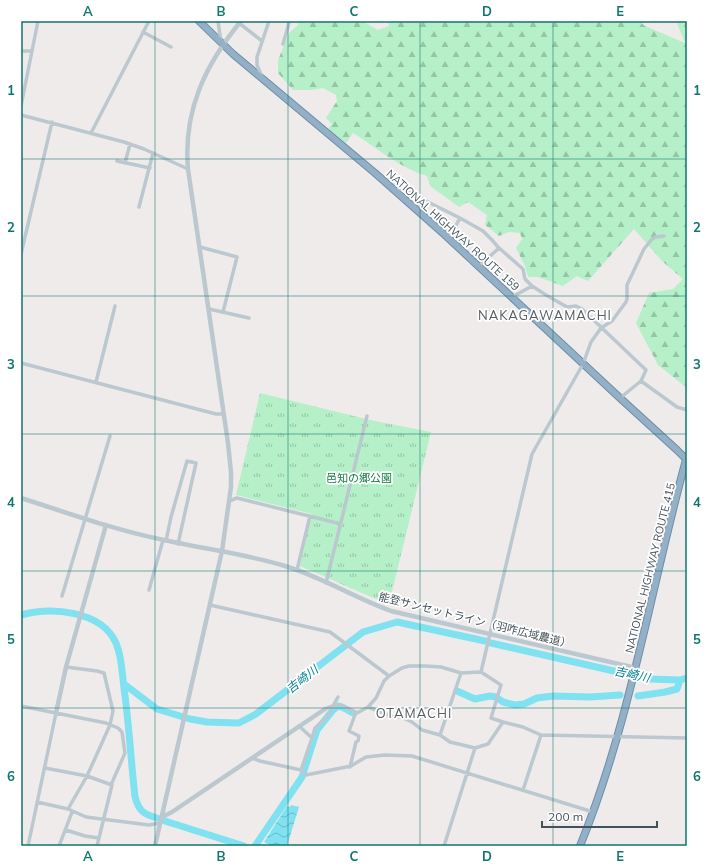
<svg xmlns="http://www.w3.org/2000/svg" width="708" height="867" viewBox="0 0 708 867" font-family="Mulish,'Noto Sans JP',sans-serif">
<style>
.forest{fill:url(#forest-firs)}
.park{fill:url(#park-tufts)}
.water{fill:url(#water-waves)}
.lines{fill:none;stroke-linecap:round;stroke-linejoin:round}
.river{stroke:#80e2f0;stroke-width:7}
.trunk-casing{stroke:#6b8eaa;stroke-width:8}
.minor{stroke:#bbc8cf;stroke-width:3.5}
.tertiary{stroke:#bbc8cf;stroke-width:4.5}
.trunk{stroke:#94b0c6;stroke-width:6}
.grid{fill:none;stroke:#0f766e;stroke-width:1;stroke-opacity:0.55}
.labels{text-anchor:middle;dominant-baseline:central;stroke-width:3.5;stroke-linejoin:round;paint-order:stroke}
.street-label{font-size:11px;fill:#43515a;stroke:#fff}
.park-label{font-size:11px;fill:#117e3f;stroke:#fff}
.water-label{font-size:12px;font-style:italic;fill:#068295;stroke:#fff}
.quarter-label{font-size:13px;letter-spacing:1px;fill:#585d61;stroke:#fff}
.neatline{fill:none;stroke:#0f766e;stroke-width:1.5}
.grid-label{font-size:13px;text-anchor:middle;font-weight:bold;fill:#0f766e}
</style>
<defs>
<pattern id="forest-firs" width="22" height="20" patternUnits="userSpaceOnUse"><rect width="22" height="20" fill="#b5f0c8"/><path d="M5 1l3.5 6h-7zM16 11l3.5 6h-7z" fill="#95c5a5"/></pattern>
<pattern id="park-tufts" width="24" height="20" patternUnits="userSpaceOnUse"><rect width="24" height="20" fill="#b5f0c8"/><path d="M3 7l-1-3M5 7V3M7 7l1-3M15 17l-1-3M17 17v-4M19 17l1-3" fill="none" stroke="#95c5a5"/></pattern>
<pattern id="water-waves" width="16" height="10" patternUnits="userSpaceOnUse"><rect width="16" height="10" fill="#80e2f0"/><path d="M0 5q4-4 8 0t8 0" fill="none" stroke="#6abac5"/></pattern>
</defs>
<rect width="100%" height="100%" fill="#efebeb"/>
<path class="forest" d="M 297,21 L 362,21 L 378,30 L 389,26 L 388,21 L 639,21 L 645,26 L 685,43 L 676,21 L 687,21 L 687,388 L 658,365 L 636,323 L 649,293 L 673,289 L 683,279 L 662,261 L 634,229 L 588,281 L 577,276 L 563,286 L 538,277 L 528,277 L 525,266 L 516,248 L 522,239 L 520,233 L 509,232 L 499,236 L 485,225 L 487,215 L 468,202 L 459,207 L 430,186 L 427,176 C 400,168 377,148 353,133 L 346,143 L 328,129 L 332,124 L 326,118 L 337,101 L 336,95 L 323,88 L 311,90 L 293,90 L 278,73 L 278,60 L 289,33 L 298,25 Z"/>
<path class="park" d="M 260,393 L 370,420 L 431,432 L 389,604 C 359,593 330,578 300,566 L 312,514 L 236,495 Z"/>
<path class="water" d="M 291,805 L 299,807 L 287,846 L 280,844 L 279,846 L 271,846 L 264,842 L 287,806 L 290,807 Z"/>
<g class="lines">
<path class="river" d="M 21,615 C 51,607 101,610 116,643 C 122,657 122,673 124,688 C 129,724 131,761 135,797 C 139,811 143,814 157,818
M 491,643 L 649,679 L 680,680
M 124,684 L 157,709 L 190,719 L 207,722 L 239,723 L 256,714 L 363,632 L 397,622 L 485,641
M 457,691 L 475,699 L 490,696 L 496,697 L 503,702 L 515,705 L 524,704 L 537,698 L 553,696 L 590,697 L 620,695
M 638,696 L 665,692 L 677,689 L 680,680 L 687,678
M 165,821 L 244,846
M 255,846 L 302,777 L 317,730 L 333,710 L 338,706 L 342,707 L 353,713"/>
<g class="trunk-casing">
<path id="trunk" d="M 199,21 L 233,54 L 375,173 L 445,235 L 620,398 L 677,450 L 687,460
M 580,846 C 631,721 651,586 687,456"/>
</g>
<path class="minor" d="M 218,21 L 221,42
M 239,23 L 262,41
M 143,32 L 171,47
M 283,44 L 289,23 L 288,21
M 21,51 L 32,51
M 262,77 L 257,65 L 257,57 L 269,21
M 21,106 L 38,21
M 21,115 L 124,142 L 144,149 L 188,169
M 21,117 L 21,120
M 91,133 L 149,21
M 117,161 L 150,168
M 125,163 L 130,144
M 396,191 L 400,188 L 460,218 L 483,231 L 492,240 L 498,247 L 523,269 L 525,279 L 532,286 L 546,295 L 567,307 L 576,306 L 582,309 L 646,370 L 641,381 L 677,407 L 687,410
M 139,207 L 153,153
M 449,238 L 460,218
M 200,247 L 237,257 L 223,312
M 21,254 L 52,122
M 479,266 L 499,248
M 512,297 L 532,286
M 209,309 L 249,318
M 21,363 L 216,414 L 223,414
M 96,382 L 115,306
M 620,398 L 641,381
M 229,501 L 237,498 L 341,524
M 166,541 L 171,517 L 187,461 L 196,463 L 178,544
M 297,570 L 310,516
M 326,583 L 367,416
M 149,590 L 163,540
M 62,596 L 110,436
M 210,605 L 330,632 L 389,676
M 66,667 L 97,671 L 104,673 L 113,711 L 110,725 L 87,776 L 68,809
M 481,672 L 501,685 L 491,718 L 503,722
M 21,706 L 106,723 L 118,728 L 122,732 L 125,753 L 111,785
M 368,707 L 391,716 L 401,717 L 412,722 L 422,730 L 440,735 L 450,742 L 475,748 L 488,744 L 503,722 L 523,727 L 541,735 L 687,738
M 325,709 C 339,702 345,706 357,713 L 368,707 L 376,698 L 384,681 L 389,676 L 402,668 L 409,666 L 425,666 L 441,667 L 461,673 L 481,672 L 532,454 L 583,364 L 591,342 L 601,328 L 612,321 L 626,302 L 627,299 L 627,285 L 644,249 L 652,239 L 656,237 L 664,236
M 299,726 L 312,738 L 301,770
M 440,735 L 461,673
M 312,738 L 315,728 L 327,717 L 338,697
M 252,758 L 260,761 L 301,770 L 306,775 L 351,766 L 366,757 L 385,755 L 412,756 L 593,812
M 350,767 L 356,742 L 358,741 L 359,736 L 349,731 L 356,712
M 45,768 L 87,776 L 112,785 L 97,846
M 523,790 L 541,735
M 37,802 L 68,809 L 86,817 L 149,825 L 160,823
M 66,830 L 85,836 L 99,838
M 28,846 L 56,713
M 59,846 L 72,812
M 444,846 L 475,748"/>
<path class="tertiary" d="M 21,498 C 68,513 115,530 164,540 C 204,549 246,554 285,566 C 322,577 355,598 391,611 L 636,668
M 56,713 L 66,667 L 106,525
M 162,817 L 172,812 L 325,709
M 155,846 L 222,551 L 231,487 L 231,472 L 228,443 L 188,169 C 183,111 205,65 241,21"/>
<use href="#trunk" class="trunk"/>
</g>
<path class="grid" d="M 155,21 L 155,846M 288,21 L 288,846M 420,21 L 420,846M 553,21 L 553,846M 21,159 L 687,159M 21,296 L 687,296M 21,434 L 687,434M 21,571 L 687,571M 21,708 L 687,708"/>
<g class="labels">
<g class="street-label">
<text transform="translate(453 230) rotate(42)">NATIONAL HIGHWAY ROUTE 159</text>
<text transform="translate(650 568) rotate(-76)">NATIONAL HIGHWAY ROUTE 415</text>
<text transform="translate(475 620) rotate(14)">能登サンセットライン（羽咋広域農道）</text>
</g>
<g class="park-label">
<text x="359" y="478">邑知の郷公園</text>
</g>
<g class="water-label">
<text transform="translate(632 674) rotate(12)">吉崎川</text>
<text transform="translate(302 679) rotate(-38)">吉崎川</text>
</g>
<g class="quarter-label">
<text x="545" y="315">NAKAGAWAMACHI</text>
<text x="414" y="713">OTAMACHI</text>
</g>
</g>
<rect width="708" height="867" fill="none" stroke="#ffffff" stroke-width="44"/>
<path d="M542 821v6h115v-6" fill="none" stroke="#43515a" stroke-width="2"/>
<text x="548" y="821" font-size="12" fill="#43515a" stroke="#ffffff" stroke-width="3" paint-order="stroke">200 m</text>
<rect x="22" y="22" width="664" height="823" class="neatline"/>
<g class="grid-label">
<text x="88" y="16">A</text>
<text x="221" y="16">B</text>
<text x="354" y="16">C</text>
<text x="487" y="16">D</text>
<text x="620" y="16">E</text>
<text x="11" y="95">1</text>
<text x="697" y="95">1</text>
<text x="11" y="232">2</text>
<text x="697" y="232">2</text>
<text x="11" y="369">3</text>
<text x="697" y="369">3</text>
<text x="11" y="507">4</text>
<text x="697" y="507">4</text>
<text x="11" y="644">5</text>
<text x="697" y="644">5</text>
<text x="11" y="781">6</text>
<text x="697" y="781">6</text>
<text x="88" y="861">A</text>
<text x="221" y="861">B</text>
<text x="354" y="861">C</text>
<text x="487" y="861">D</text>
<text x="620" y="861">E</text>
</g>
</svg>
